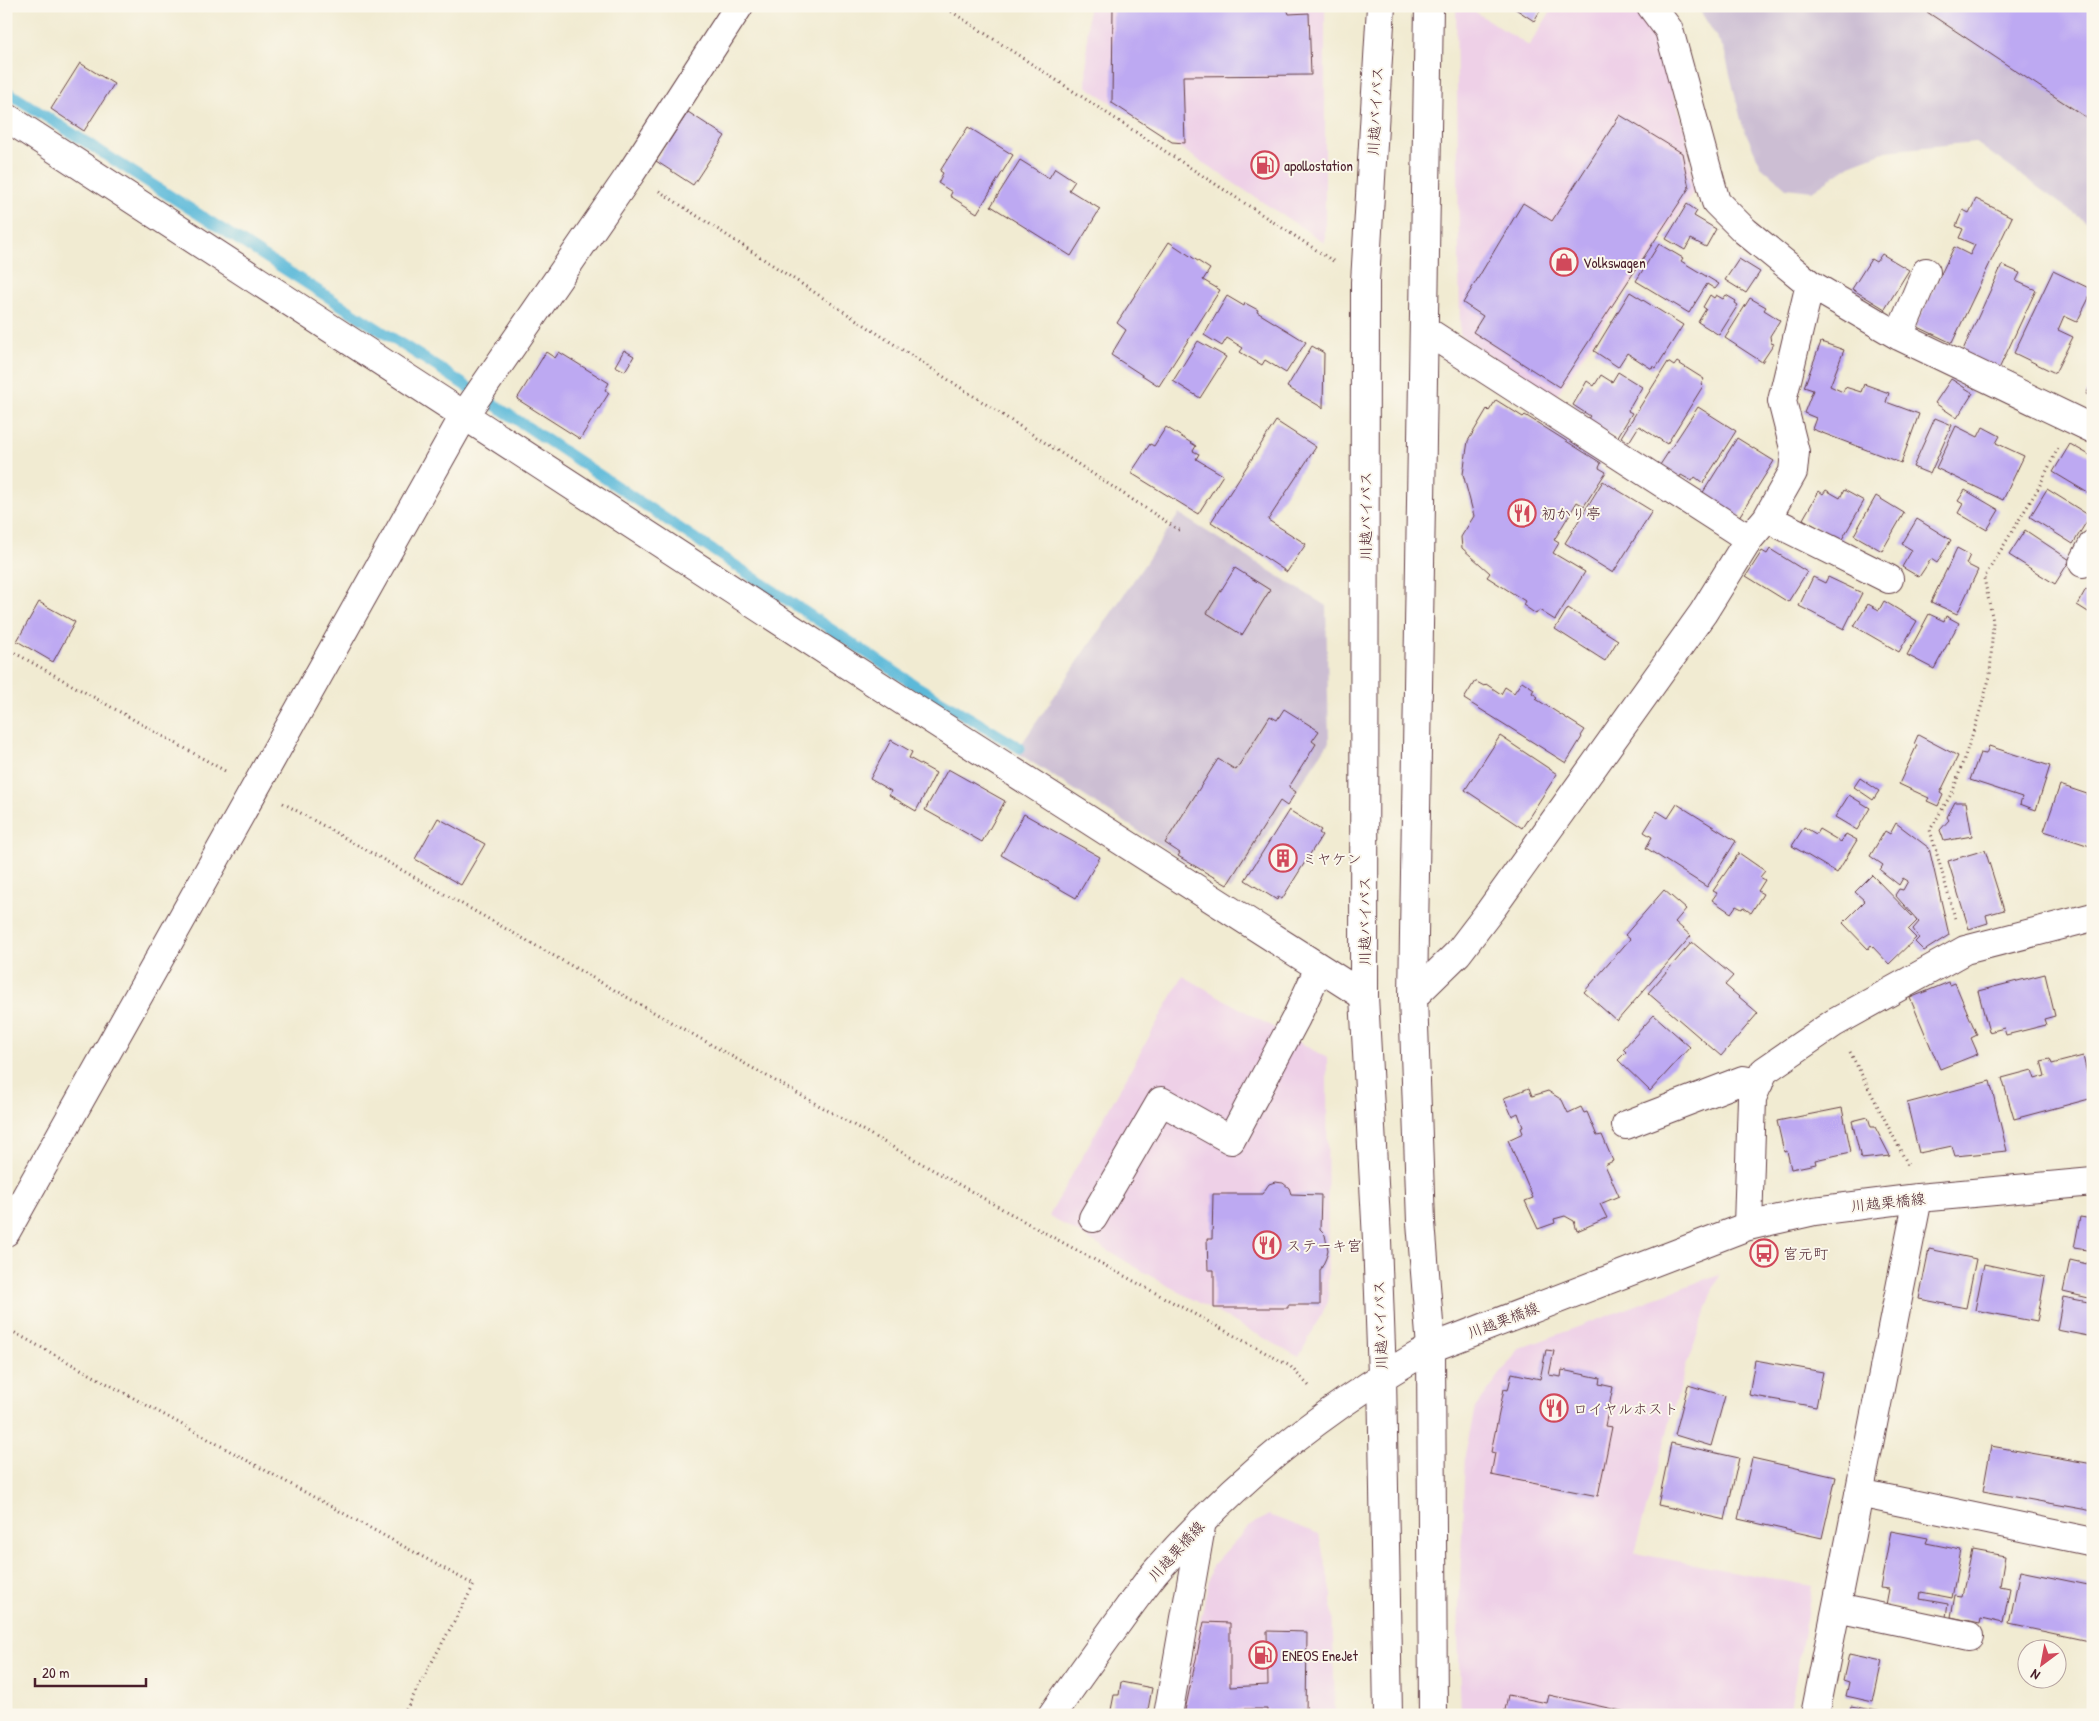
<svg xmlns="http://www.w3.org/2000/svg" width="2099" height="1721" viewBox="0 0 2099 1721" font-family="'Patrick Hand','Klee One',sans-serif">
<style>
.built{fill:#eed0e7}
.industrial{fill:#ccbed3}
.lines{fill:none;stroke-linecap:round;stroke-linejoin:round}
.stream{stroke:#5bb9d9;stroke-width:11}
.building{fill:#bda9f2}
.minor-casing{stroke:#633e44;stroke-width:30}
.major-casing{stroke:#633e44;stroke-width:30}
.highway-casing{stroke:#633e44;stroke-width:30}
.path{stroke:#633e44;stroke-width:3;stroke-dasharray:1 4;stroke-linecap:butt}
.minor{stroke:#fff;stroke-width:28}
.major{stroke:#fff;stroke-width:28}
.highway{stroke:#fff;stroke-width:28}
.labels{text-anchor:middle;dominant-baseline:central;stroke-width:4;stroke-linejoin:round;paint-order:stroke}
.street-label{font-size:15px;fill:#4a1f2b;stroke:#fbf7ec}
.poi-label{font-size:15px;fill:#4a1f2b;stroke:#fbf7ec;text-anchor:start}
</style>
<rect width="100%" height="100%" fill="#fbf7ec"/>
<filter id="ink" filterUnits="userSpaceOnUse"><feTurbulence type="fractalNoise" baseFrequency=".02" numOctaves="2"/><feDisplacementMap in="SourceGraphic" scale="10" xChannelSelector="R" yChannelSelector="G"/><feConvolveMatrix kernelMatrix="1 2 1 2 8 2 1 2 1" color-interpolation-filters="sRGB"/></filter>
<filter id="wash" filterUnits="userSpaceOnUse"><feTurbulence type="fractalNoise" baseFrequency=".0096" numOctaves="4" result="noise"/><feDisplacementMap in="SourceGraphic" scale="20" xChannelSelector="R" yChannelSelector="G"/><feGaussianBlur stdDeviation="1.12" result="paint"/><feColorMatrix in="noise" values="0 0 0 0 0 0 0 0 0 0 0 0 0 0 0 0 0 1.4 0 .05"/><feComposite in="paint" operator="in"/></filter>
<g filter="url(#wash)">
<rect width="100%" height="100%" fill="#f1ebd2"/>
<path class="built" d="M 1088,6 L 1325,6 L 1325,243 L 1086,86 Z
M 1456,6 L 1466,6 L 1529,46 L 1554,6 L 1639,6 L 1648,14 L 1686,133 L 1694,191 L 1554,399 L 1460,335 Z
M 1183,976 L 1327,1058 L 1328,1302 L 1299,1357 L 1161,1282 L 1049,1216 Z
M 1719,1274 L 1684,1372 L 1634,1553 L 1812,1586 L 1789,1715 L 1461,1715 L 1458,1634 L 1465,1454 L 1475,1408 L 1519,1349 Z
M 1269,1515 L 1319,1534 L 1332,1595 L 1335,1715 L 1180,1715 L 1212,1566 L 1250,1525 Z"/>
<path class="industrial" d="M 1697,6 L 2093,6 L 2093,227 L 1975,142 L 1886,151 L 1850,165 L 1812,191 L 1786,188 L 1761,166 L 1742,124 L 1724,49 Z
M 1179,514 L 1326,606 L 1329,742 L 1230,890 L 1016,752 Z"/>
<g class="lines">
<path class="stream" d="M 6,91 L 439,368 L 918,687 L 1020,748"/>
</g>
<g id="blocks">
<path class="building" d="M 1113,6 L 1286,6 L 1289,14 L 1309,13 L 1311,75 L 1183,76 L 1185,143 L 1172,142 L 1112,103 Z
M 1511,6 L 1543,6 L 1534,21 Z
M 1918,6 L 2093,6 L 2093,122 Z
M 80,63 L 114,84 L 84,131 L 51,109 Z
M 688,112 L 725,136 L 693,185 L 656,161 Z
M 1620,115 L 1682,153 L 1689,188 L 1559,387 L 1473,332 L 1483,316 L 1463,303 L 1523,203 L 1552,221 Z
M 968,127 L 1013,155 L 977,213 L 950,196 L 952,192 L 938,183 L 943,173 L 940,171 Z
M 1020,160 L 1049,178 L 1055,168 L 1075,181 L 1069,190 L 1100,209 L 1071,256 L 991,206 Z
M 1976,199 L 2012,217 L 1952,343 L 1916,326 L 1954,247 L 1970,255 L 1975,245 L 1959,238 L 1963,229 L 1956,226 L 1963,210 L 1969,213 Z
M 1687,204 L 1697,211 L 1694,216 L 1716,229 L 1706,247 L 1691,239 L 1685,250 L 1666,239 Z
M 1169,242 L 1210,269 L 1203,280 L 1220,290 L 1159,386 L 1111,355 L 1126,330 L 1117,323 Z
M 1659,244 L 1683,258 L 1681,261 L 1719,284 L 1715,289 L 1707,284 L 1689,313 L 1636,281 Z
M 1882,254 L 1909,270 L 1885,309 L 1852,289 L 1871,259 L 1876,262 Z
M 1739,259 L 1760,272 L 1746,293 L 1725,280 Z
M 2002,265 L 2020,273 L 2016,281 L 2036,290 L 1999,369 L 1962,352 Z
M 2053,271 L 2093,290 L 2077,322 L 2064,316 L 2058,330 L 2073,337 L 2055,373 L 2014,353 Z
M 1630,292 L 1683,325 L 1656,368 L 1653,366 L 1652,369 L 1627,353 L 1618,367 L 1594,351 Z
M 1710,295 L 1714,298 L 1716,295 L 1723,299 L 1726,295 L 1736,301 L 1735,303 L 1738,305 L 1719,335 L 1698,322 L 1706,309 L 1703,307 Z
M 1227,296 L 1244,306 L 1245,303 L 1258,310 L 1257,312 L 1306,342 L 1286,373 L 1265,360 L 1262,365 L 1240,352 L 1243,348 L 1227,338 L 1222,346 L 1204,335 Z
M 1750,298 L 1766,307 L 1764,310 L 1780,320 L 1770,336 L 1771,343 L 1774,344 L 1762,362 L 1725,338 Z
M 1198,341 L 1226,357 L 1200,398 L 1173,381 Z
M 1821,342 L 1844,350 L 1830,386 L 1843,392 L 1845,387 L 1861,392 L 1864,384 L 1889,393 L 1886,402 L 1919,414 L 1901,463 L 1812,429 L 1816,418 L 1804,413 L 1813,390 L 1804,387 Z
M 1312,346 L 1324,353 L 1323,408 L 1287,387 Z
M 624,350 L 634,356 L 625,371 L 615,366 Z
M 546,352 L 555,358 L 559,352 L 609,383 L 605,390 L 609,393 L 580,439 L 517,399 Z
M 1668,362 L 1674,366 L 1677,362 L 1704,379 L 1701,384 L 1703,386 L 1667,444 L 1639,426 L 1629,442 L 1621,437 Z
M 1618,372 L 1642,387 L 1628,411 L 1632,413 L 1617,438 L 1587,420 L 1590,416 L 1573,405 L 1587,381 L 1594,386 L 1601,375 L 1612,382 Z
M 1951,379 L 1973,393 L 1957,418 L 1935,403 Z
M 2093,382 L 2093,398 L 2086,394 Z
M 1496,400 L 1523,417 L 1525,415 L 1601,463 L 1599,468 L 1606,472 L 1584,506 L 1577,502 L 1554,540 L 1559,543 L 1553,553 L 1585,572 L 1555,620 L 1539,610 L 1536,614 L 1523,605 L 1525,601 L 1487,577 L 1490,573 L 1462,548 L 1461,537 L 1474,516 L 1463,474 L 1468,441 L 1487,409 L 1489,411 Z
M 1698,407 L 1736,431 L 1703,483 L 1695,477 L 1692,481 L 1681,475 L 1679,478 L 1660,465 Z
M 1935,418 L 1952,425 L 1930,474 L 1913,467 Z
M 1276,421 L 1316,447 L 1268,520 L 1306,544 L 1287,572 L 1211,522 Z
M 1956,426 L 1978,437 L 1983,427 L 2000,436 L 1996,443 L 2024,456 L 2003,500 L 1936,468 Z
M 1166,427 L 1196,446 L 1193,451 L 1199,454 L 1196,459 L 1223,475 L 1198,514 L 1131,473 L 1150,444 L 1154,446 Z
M 1737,438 L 1774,461 L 1739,517 L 1702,494 Z
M 2070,444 L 2093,457 L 2093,496 L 2053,472 Z
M 1603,481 L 1652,511 L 1613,573 L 1565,543 Z
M 2047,489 L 2090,516 L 2073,544 L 2030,517 Z
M 1826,490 L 1840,498 L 1844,490 L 1864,501 L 1841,541 L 1803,519 L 1819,491 L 1823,494 Z
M 1965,490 L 1999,510 L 1987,530 L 1958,513 L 1963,504 L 1958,501 Z
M 1876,496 L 1904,513 L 1882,551 L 1854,535 Z
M 1917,519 L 1951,540 L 1937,563 L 1931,559 L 1919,577 L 1902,567 L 1912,550 L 1902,544 Z
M 2025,530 L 2070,560 L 2055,584 L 2009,555 Z
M 1957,548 L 1970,555 L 1966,564 L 1978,570 L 1957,614 L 1931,602 Z
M 1770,549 L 1807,572 L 1788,602 L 1746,576 L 1762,551 L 1767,554 Z
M 1235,568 L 1270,590 L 1242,635 L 1207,613 Z
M 1813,577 L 1825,583 L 1828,577 L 1862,593 L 1844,629 L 1799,606 Z
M 2086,589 L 2093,594 L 2093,615 L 2077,605 Z
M 1884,601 L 1917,621 L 1899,652 L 1854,626 L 1868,604 L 1879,610 Z
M 39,602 L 75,622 L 53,662 L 17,641 Z
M 1568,608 L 1618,640 L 1605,661 L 1555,629 Z
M 1929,614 L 1944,621 L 1946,616 L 1959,623 L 1934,669 L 1907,655 Z
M 1475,681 L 1484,686 L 1486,684 L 1501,694 L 1505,687 L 1514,693 L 1522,681 L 1534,689 L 1532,693 L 1538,697 L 1536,699 L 1585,730 L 1581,736 L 1582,737 L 1566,763 L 1464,699 Z
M 1284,709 L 1319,731 L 1312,741 L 1316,744 L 1289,787 L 1296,792 L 1287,806 L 1280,801 L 1227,885 L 1178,856 L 1180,853 L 1165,843 L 1218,759 L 1236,770 L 1270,716 L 1277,720 Z
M 1918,735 L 1958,756 L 1940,793 L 1943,795 L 1938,806 L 1927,801 L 1929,798 L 1899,784 L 1917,745 L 1914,744 Z
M 1500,736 L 1557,774 L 1522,828 L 1465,790 Z
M 891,740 L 912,752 L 909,758 L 936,773 L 916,811 L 889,795 L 891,791 L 870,779 Z
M 1989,746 L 2050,766 L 2036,810 L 2020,804 L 2022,797 L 1970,780 L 1980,753 L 1986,754 Z
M 948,769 L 1005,801 L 982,842 L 925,810 Z
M 1860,778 L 1879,791 L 1873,800 L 1854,787 Z
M 2060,785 L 2093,796 L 2093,847 L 2044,831 Z
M 1849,795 L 1870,808 L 1857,830 L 1835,817 Z
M 1955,802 L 1966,802 L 1972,836 L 1944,841 L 1940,830 L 1949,820 L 1947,817 Z
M 1677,804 L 1736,841 L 1707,887 L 1646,848 L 1652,837 L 1644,832 L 1657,811 L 1668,818 Z
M 1289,810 L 1321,830 L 1319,833 L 1322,835 L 1282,899 L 1278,897 L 1277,900 L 1245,880 Z
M 1024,814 L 1100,857 L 1076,898 L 1001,855 Z
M 438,818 L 485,844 L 461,885 L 415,859 Z
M 1896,823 L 1929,848 L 1949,935 L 1924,951 L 1915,942 L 1919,938 L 1913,929 L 1919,922 L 1895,895 L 1899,889 L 1903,890 L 1908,881 L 1903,878 L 1899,885 L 1880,870 L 1883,865 L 1870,856 L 1885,831 L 1890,834 Z
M 1804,827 L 1816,834 L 1819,829 L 1841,842 L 1846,834 L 1857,840 L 1837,873 L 1792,846 Z
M 1985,850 L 2004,910 L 1986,915 L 1988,923 L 1969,929 L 1948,861 Z
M 1739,853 L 1765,871 L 1760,877 L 1765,880 L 1758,891 L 1763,894 L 1751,913 L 1743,907 L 1742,909 L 1736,906 L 1731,913 L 1712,900 L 1717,893 L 1713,891 Z
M 1872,875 L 1917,921 L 1908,930 L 1916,938 L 1889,964 L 1871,945 L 1868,949 L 1843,923 L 1865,901 L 1855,892 Z
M 1664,890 L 1686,909 L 1675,922 L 1691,936 L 1617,1021 L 1584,992 L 1630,939 L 1625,935 Z
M 1692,942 L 1733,976 L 1725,985 L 1758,1013 L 1721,1056 L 1648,993 Z
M 2045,974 L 2055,1016 L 2044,1019 L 2046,1025 L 2006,1035 L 2004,1028 L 1989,1032 L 1978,991 Z
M 1949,982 L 1950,985 L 1955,983 L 1977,1035 L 1971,1038 L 1978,1054 L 1940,1069 L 1910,998 Z
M 1654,1015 L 1690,1047 L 1650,1091 L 1618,1060 L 1626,1052 L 1623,1049 Z
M 2083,1056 L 2093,1098 L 2014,1119 L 2002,1078 L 2032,1070 L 2035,1079 L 2045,1076 L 2041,1061 L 2050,1059 L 2052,1064 Z
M 1990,1081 L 2007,1151 L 1955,1156 L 1952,1146 L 1919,1153 L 1907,1103 Z
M 1529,1088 L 1532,1096 L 1548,1091 L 1562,1100 L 1568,1113 L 1581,1107 L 1584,1113 L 1587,1112 L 1597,1136 L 1602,1135 L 1613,1161 L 1605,1165 L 1619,1196 L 1600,1204 L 1607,1218 L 1577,1231 L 1574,1221 L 1565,1216 L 1554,1219 L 1555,1223 L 1538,1229 L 1525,1201 L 1533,1198 L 1508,1140 L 1523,1133 L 1521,1128 L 1523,1127 L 1518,1113 L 1512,1116 L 1504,1098 Z
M 1842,1108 L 1851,1152 L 1815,1160 L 1816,1164 L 1791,1169 L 1787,1151 L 1784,1152 L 1777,1121 Z
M 1868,1117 L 1871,1127 L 1875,1127 L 1890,1156 L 1861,1159 L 1852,1121 Z
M 1275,1182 L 1283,1183 L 1289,1188 L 1291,1194 L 1321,1195 L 1320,1230 L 1325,1235 L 1328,1250 L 1326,1258 L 1320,1271 L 1320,1305 L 1288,1305 L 1288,1308 L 1214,1308 L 1214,1270 L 1208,1270 L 1207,1239 L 1212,1239 L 1213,1194 L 1262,1194 L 1269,1184 Z
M 2080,1217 L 2093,1219 L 2093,1251 L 2074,1248 Z
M 1929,1249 L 1976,1259 L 1966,1308 L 1919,1299 Z
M 2088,1257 L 2093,1258 L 2093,1299 L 2063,1292 L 2070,1260 L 2087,1264 Z
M 1984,1264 L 2045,1277 L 2037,1322 L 1975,1310 Z
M 2063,1297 L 2093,1303 L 2093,1337 L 2057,1330 Z
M 1546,1350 L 1554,1351 L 1549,1375 L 1561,1377 L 1562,1370 L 1600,1378 L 1599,1384 L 1613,1387 L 1605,1426 L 1612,1427 L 1598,1496 L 1491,1475 L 1495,1453 L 1491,1452 L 1504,1389 L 1508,1390 L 1512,1373 L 1540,1379 Z
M 1755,1360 L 1823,1372 L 1816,1407 L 1749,1395 Z
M 1688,1385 L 1725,1396 L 1711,1446 L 1675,1435 Z
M 1671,1443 L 1739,1458 L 1725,1520 L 1658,1505 Z
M 1991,1446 L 2093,1464 L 2093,1511 L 1983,1491 Z
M 1752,1458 L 1836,1477 L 1822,1538 L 1738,1519 Z
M 1891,1531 L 1928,1538 L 1926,1543 L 1961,1550 L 1952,1598 L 1921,1592 L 1920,1599 L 1948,1604 L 1946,1617 L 1886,1605 L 1889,1589 L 1880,1588 Z
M 1972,1550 L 2005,1556 L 2000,1586 L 2010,1588 L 2003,1623 L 1981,1618 L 1980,1623 L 1951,1617 L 1955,1595 L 1962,1596 Z
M 2020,1571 L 2093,1586 L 2093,1642 L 2009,1624 Z
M 1204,1622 L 1230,1623 L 1230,1687 L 1268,1685 L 1267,1631 L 1307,1632 L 1306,1715 L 1267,1715 L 1267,1709 L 1230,1709 L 1230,1715 L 1184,1715 Z
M 1849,1654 L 1882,1661 L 1873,1702 L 1846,1696 L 1849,1682 L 1843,1680 Z
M 1121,1682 L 1152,1688 L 1147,1715 L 1110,1715 L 1114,1695 L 1119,1695 Z
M 1508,1695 L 1547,1703 L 1549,1695 L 1640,1715 L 1504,1715 Z
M 1851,1706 L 1883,1712 L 1882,1715 L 1849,1715 Z"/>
</g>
</g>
<g filter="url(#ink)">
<use href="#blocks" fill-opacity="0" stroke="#633e44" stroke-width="1"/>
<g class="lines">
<g class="minor-casing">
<path id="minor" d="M 1651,6 L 1669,30 L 1716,202 L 1745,231 L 1810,284 L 1899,336 L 2093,429
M 6,117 L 906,703 L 1364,996
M 1425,330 L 1749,539
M 1899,336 L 1926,272
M 1767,518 L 1889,579
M 2083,563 L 2093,544
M 1413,997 L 1458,953 L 1490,911 L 1703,613 L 1749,539 L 1767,518 L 1793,472 L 1795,452 L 1782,401 L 1810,284
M 1626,1125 L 1743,1080 L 1759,1083
M 1093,1218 L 1161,1101 L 1231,1140 L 1296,1018 L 1319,968
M 1748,1226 L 1752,1098 L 1764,1071 L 1834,1023 L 1965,950 L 2093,917
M 6,1232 L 465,414 L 631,173 L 739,6
M 1859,1493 L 2093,1542
M 1837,1608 L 1969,1636
M 1168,1715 L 1202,1521
M 1815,1715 L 1918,1198"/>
</g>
<g class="major-casing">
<path id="major" d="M 1052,1715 C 1077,1679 1103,1643 1129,1607 C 1139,1594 1148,1580 1159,1568 C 1237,1478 1327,1406 1431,1348 L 1748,1226 L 1814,1211 L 1918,1198 L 2093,1182"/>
</g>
<g class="highway-casing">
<path id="highway" d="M 1381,6 L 1365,282 L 1364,996 L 1377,1240 L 1382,1375 L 1388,1715
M 1429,6 L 1413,997 L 1421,1222 L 1431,1348 L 1433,1715"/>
</g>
<path class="path" d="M 943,6 L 1333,261
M 659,191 L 1182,532
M 6,648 L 227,772
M 283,803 L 1036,1228 L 1290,1366 L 1309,1386
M 1955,918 L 1930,830 L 1953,791 L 1978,718 L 1990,676 L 1993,621 L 1984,578 L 2039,487 L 2058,448
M 1850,1052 L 1909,1167
M 6,1328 L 474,1585 L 403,1715"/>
<use href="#minor" class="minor"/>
<use href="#major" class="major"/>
<use href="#highway" class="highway"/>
</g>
</g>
<defs>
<g id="fuel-ring" transform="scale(1.4375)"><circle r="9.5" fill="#fbf7ec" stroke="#d1495b" stroke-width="1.5"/><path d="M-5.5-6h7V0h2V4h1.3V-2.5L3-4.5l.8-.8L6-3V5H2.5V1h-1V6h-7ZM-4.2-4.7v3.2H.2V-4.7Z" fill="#d1495b"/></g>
<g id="shop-ring" transform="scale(1.4375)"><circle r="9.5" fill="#fbf7ec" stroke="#d1495b" stroke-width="1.5"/><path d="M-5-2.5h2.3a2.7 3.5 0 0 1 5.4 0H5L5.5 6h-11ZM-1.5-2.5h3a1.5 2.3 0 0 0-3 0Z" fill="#d1495b"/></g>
<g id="restaurant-ring" transform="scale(1.4375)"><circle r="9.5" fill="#fbf7ec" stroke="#d1495b" stroke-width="1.5"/><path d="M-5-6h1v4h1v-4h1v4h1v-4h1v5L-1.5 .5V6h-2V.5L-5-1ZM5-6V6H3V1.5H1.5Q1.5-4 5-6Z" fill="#d1495b"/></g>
<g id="building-ring" transform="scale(1.4375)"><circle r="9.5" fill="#fbf7ec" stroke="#d1495b" stroke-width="1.5"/><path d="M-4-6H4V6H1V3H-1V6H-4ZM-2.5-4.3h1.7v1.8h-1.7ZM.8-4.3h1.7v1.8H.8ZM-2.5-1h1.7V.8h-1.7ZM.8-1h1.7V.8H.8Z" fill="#d1495b"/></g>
<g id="bus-ring" transform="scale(1.4375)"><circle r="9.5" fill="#fbf7ec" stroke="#d1495b" stroke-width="1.5"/><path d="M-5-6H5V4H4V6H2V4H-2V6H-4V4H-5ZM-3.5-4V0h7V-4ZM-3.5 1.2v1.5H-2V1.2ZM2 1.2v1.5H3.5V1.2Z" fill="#d1495b"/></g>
</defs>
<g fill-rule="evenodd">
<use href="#fuel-ring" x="1265" y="165"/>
<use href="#shop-ring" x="1564" y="262"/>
<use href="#restaurant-ring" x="1522" y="513"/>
<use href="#building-ring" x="1283" y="858"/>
<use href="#restaurant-ring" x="1267" y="1245"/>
<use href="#bus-ring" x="1764" y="1253"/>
<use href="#restaurant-ring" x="1554" y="1408"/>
<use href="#fuel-ring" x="1263" y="1655"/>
</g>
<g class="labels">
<g class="street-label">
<text transform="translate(1375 111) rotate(-87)">川越バイパス</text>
<text transform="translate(1365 516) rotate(-90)">川越バイパス</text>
<text transform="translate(1364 921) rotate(-90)">川越バイパス</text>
<text transform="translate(1888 1202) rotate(-6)">川越栗橋線</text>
<text transform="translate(1503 1320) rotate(-21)">川越栗橋線</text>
<text transform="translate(1380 1325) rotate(-92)">川越バイパス</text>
<text transform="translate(1176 1551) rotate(-48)">川越栗橋線</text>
</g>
<g class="poi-label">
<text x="1284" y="165">apollostation</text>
<text x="1583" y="262">Volkswagen</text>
<text x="1541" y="513">初かり亭</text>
<text x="1302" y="858">ミヤケン</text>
<text x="1286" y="1245">ステーキ宮</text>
<text x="1783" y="1253">宮元町</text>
<text x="1573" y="1408">ロイヤルホスト</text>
<text x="1282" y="1655">ENEOS EneJet</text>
</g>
</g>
<rect width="2099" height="1721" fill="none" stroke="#fbf7ec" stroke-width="25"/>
<g transform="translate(2042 1664) rotate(212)"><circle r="24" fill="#fbf7ec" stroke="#b4a19f"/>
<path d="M0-4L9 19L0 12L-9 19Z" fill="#d1495b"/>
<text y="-8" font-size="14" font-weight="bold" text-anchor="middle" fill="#4a1f2b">N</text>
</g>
<path d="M35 1678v8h111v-8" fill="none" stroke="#4a1f2b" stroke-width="2.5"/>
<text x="42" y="1678" font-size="15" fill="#4a1f2b" stroke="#fbf7ec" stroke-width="4" paint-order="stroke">20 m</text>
</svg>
